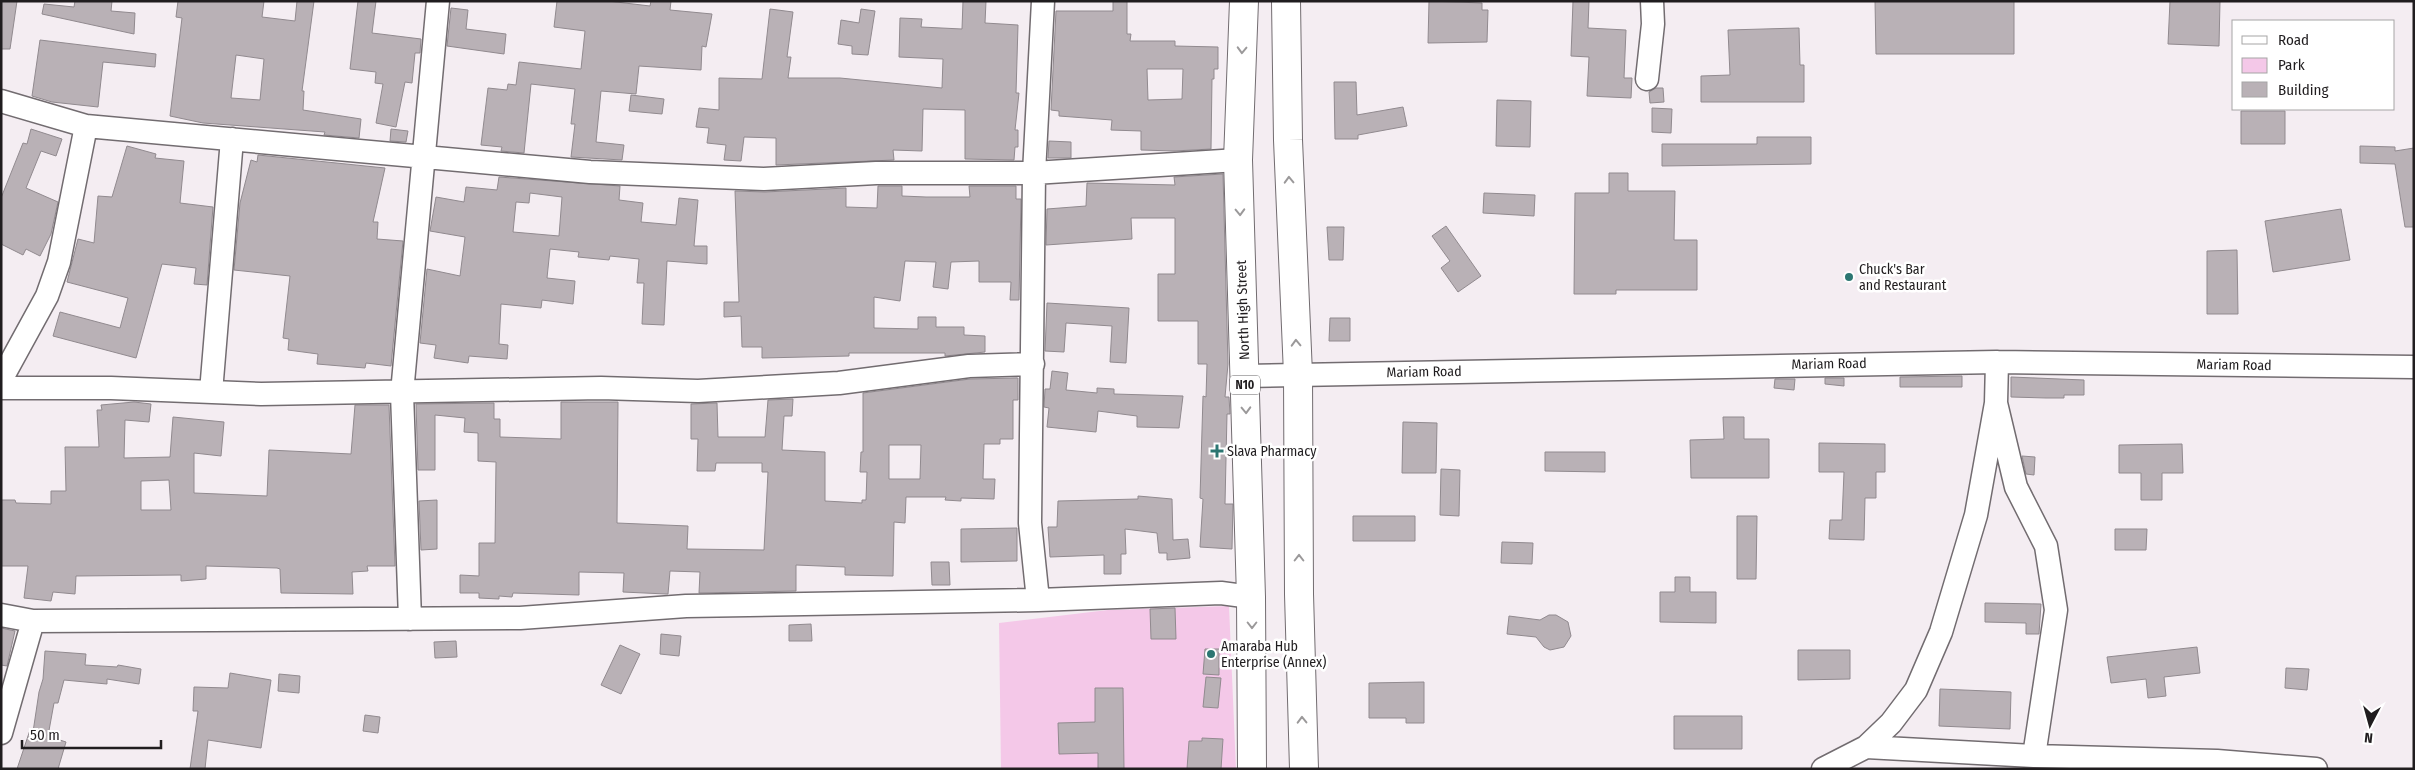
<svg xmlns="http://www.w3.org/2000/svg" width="2415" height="770" viewBox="0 0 2415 770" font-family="'Fira Sans Condensed',sans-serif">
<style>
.green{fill:#f4c8e8}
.building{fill:#b9b1b6;stroke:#918a8f;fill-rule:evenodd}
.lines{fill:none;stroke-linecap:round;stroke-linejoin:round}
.minor-casing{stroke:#726c70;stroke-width:25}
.highway-casing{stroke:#726c70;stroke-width:30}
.minor{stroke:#fff;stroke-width:22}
.highway{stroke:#fff;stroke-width:28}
.oneway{stroke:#9b999a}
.poi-dot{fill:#2c7672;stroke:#fff;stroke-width:2}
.labels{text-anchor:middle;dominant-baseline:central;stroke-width:5;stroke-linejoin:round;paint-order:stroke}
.shield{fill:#fff;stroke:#636162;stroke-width:1}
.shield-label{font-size:12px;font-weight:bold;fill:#201d1f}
.poi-label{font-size:14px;fill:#201d1f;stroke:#fff;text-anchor:start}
.street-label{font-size:14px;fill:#201d1f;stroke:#fff}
</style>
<rect width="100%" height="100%" fill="#f4edf2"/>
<path class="green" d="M 1229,606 L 1236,769 L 1001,769 L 999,623 L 1108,610 Z"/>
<path class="building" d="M 1,1 L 17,1 L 10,49 L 1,49 Z
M 75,1 L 112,1 L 111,11 L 135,13 L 134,34 L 42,14 L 44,4 L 74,7 Z
M 178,1 L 264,1 L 262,17 L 295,21 L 297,1 L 314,1 L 302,91 L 304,91 L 303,110 L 361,119 L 359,138 L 324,135 L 325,132 L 203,123 L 170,116 L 182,18 L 176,17 ZM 236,55 L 264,59 L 260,100 L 231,98 Z
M 358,1 L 376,1 L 372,33 L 421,39 L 420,53 L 415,53 L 412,83 L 405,82 L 396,127 L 376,123 L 383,84 L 375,83 L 376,72 L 350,69 Z
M 557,1 L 608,1 L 650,6 L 651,1 L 671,1 L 670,10 L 712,14 L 706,47 L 702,46 L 701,70 L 639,66 L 636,94 L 601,91 L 596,142 L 624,145 L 622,160 L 571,157 L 575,124 L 571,124 L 575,89 L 531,84 L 524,153 L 501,151 L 502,147 L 481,145 L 488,88 L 507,90 L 508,84 L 516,85 L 519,62 L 581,69 L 585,31 L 554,27 Z
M 963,1 L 986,1 L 985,23 L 1018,25 L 1016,93 L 1019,93 L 1015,130 L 1018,130 L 1018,147 L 1015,147 L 1014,160 L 965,159 L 965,110 L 923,109 L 922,151 L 893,150 L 894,160 L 776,165 L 776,138 L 744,137 L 741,161 L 724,160 L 726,145 L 707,143 L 709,128 L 696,127 L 699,108 L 719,110 L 719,78 L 762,79 L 770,9 L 793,12 L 787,57 L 791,57 L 788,78 L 840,78 L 942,88 L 943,59 L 899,57 L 900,18 L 922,19 L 921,27 L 962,29 Z
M 1113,1 L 1127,1 L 1127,34 L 1131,34 L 1130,41 L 1175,41 L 1175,46 L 1218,47 L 1218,69 L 1214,69 L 1214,79 L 1212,79 L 1211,149 L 1174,151 L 1141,150 L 1141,131 L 1111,130 L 1112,120 L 1059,116 L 1059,111 L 1051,110 L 1056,11 L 1113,11 ZM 1147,69 L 1183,69 L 1182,99 L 1148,100 Z
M 1429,1 L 1482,3 L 1482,10 L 1488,10 L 1487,42 L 1428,43 Z
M 1573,1 L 1589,1 L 1588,28 L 1626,30 L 1624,78 L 1632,78 L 1631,98 L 1587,96 L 1589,57 L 1571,56 Z
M 1875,1 L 2014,1 L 2014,54 L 1876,54 Z
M 2170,1 L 2220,1 L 2219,46 L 2168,44 Z
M 451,8 L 468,10 L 466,29 L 506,34 L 504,54 L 447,46 Z
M 861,9 L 875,11 L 868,55 L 852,54 L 852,46 L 838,44 L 841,20 L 859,23 Z
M 1799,28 L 1800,65 L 1804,65 L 1804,102 L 1701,102 L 1701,76 L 1730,75 L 1728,30 Z
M 40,40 L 156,54 L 155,67 L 103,62 L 98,107 L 52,102 L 32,96 Z
M 1334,82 L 1356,82 L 1357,115 L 1403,107 L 1407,126 L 1358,135 L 1358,139 L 1335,139 Z
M 1656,88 L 1663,88 L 1664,102 L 1650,103 L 1649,92 Z
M 631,95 L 664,99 L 662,114 L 629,111 Z
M 1497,100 L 1531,101 L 1530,147 L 1496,146 Z
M 1652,108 L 1672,109 L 1671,133 L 1652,132 Z
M 2241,111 L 2285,111 L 2285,144 L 2241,144 Z
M 31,129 L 62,139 L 56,156 L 41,151 L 26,188 L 58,202 L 51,234 L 40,256 L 26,249 L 23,255 L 1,244 L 1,198 L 23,143 L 27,144 Z
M 391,129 L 408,131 L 406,142 L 390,141 Z
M 1757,137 L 1811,137 L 1811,164 L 1662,166 L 1662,144 L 1757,144 Z
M 1049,141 L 1071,142 L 1071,158 L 1048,158 Z
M 127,146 L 156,154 L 155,158 L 184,161 L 180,203 L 213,207 L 207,285 L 194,284 L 196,268 L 162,264 L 136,358 L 53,336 L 60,312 L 120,328 L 128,298 L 67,282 L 78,239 L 94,243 L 98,196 L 112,197 Z
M 2360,146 L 2395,147 L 2395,151 L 2414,148 L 2414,227 L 2405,227 L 2395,164 L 2360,163 Z
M 258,155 L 385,168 L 373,222 L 378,222 L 377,239 L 403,241 L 391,366 L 366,363 L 365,368 L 317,364 L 318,354 L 288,350 L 289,339 L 283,338 L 290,276 L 234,270 L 240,203 L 251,160 L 257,162 Z
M 1609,173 L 1628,173 L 1628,191 L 1675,191 L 1674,240 L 1697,240 L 1697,290 L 1616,290 L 1616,294 L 1574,294 L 1575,193 L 1609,193 Z
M 1223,174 L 1228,364 L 1225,397 L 1229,397 L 1230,414 L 1227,414 L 1225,504 L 1233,504 L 1232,549 L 1200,547 L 1203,499 L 1200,498 L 1203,396 L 1206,397 L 1207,364 L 1198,364 L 1198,321 L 1158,321 L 1158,274 L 1175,274 L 1175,218 L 1131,218 L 1132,239 L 1046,245 L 1047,209 L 1086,206 L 1087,183 L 1175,185 L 1174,177 Z
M 499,177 L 620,186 L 619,200 L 643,203 L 641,222 L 676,225 L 679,198 L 698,200 L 694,246 L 707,246 L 707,264 L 667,261 L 664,325 L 642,324 L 644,283 L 637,283 L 639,259 L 610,256 L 609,260 L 578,257 L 579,252 L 550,249 L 547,278 L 575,281 L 573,304 L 542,300 L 541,308 L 501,304 L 499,344 L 508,345 L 507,359 L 469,356 L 468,363 L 434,358 L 436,345 L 420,343 L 427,269 L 460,276 L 465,237 L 430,231 L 436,197 L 464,202 L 466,187 L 497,190 ZM 530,193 L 562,197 L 559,236 L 513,232 L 516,202 L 529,203 Z
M 878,186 L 902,186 L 902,196 L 926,197 L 970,197 L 969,186 L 1016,186 L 1016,199 L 1021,199 L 1019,300 L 1010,300 L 1011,282 L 979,282 L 979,261 L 951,262 L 948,289 L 933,287 L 936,262 L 905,261 L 900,301 L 874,297 L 874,328 L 918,329 L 918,317 L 936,317 L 936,327 L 964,327 L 964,335 L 985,336 L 985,352 L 945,356 L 945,353 L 849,353 L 849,356 L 762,358 L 762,347 L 742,347 L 741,316 L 724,317 L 724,302 L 739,302 L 735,191 L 765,192 L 846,188 L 846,207 L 877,208 Z
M 1484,193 L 1535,195 L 1534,216 L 1483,213 Z
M 2341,209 L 2350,260 L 2273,272 L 2265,221 Z
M 1446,226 L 1481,276 L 1458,292 L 1441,268 L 1450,261 L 1432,236 Z
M 1327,227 L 1344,227 L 1343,260 L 1329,260 Z
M 2237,250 L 2238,314 L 2207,314 L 2207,251 Z
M 1047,303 L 1129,308 L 1126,363 L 1110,362 L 1112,326 L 1066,323 L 1064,352 L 1045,351 Z
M 1330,318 L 1350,318 L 1350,341 L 1329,341 Z
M 1052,371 L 1068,373 L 1066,390 L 1097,393 L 1097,388 L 1114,389 L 1114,394 L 1183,396 L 1179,428 L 1137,427 L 1137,416 L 1098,411 L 1096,432 L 1047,427 L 1049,408 L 1044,407 L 1045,389 L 1050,389 Z
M 1962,376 L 1962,387 L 1900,387 L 1900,377 Z
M 2011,377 L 2084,380 L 2084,395 L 2064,395 L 2064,398 L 2046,398 L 2011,397 Z
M 1018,378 L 1018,400 L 1013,400 L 1013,439 L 1000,439 L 1000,444 L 984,444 L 983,479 L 995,479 L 994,499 L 961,498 L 961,501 L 945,500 L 946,497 L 906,497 L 905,523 L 894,522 L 893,576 L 845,575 L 845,567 L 796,565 L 796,591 L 699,593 L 700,572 L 670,571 L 668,594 L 666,594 L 623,592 L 624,573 L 579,572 L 579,595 L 513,593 L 512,597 L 499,596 L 499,599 L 479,598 L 479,593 L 460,593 L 460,575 L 479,576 L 479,543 L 495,543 L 496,462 L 478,461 L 478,433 L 464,432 L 465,418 L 435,415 L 435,470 L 418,470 L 416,404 L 494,403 L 494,419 L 500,419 L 500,437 L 561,439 L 561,402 L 618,402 L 617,523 L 688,526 L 687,549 L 764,550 L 768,472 L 762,472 L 762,463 L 716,463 L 715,471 L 697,471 L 698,439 L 691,439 L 691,404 L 717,403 L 718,437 L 765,437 L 768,400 L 793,399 L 792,416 L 784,416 L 782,450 L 825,452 L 825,501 L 862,503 L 862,500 L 866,500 L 867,472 L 860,472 L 861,452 L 863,452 L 863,393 L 970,379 ZM 889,445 L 921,445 L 920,479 L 889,479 Z
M 1825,378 L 1844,378 L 1844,386 L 1825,384 Z
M 1775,379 L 1795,379 L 1794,390 L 1774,388 Z
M 134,402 L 151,404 L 149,422 L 125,420 L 124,458 L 170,457 L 173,417 L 224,422 L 221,456 L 194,453 L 194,493 L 267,496 L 269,450 L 351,454 L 355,405 L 389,405 L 395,566 L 367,566 L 368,571 L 352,572 L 353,594 L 281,593 L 280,569 L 277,568 L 206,566 L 206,579 L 181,581 L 181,575 L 76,576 L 75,594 L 53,592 L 51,601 L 24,598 L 28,566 L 1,566 L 1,500 L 15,500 L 16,503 L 51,504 L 51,491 L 66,491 L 65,447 L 99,447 L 97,410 L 102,410 L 101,405 ZM 169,480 L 171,510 L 141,510 L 141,481 Z
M 1723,417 L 1744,417 L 1744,439 L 1769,439 L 1769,478 L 1691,478 L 1690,440 L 1724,439 Z
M 1403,422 L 1437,423 L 1436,473 L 1402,473 Z
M 1819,443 L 1885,444 L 1885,472 L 1876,472 L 1876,498 L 1865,498 L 1864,540 L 1829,539 L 1830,520 L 1842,520 L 1844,472 L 1819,472 Z
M 2182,444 L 2183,473 L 2162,473 L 2162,500 L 2141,500 L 2141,473 L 2119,473 L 2119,445 Z
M 1545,452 L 1605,452 L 1605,472 L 1545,471 Z
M 2022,456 L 2035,457 L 2034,475 L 2026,474 Z
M 1441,469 L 1460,470 L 1459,516 L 1440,515 Z
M 1138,496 L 1172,499 L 1173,540 L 1188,539 L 1190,558 L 1167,560 L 1167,553 L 1159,553 L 1157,533 L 1125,529 L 1126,554 L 1121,554 L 1121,574 L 1104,574 L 1104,555 L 1050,557 L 1048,527 L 1057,527 L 1058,501 L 1138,499 Z
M 437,500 L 437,549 L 421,550 L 419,501 Z
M 1353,516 L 1415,516 L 1415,541 L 1353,541 Z
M 1737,516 L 1757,516 L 1756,579 L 1737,579 Z
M 1017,528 L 1017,561 L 961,562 L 961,529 Z
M 2115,529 L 2147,529 L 2146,550 L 2115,550 Z
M 1502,542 L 1533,543 L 1532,564 L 1501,563 Z
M 931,562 L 949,562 L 950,585 L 932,585 Z
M 1675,577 L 1690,577 L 1690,592 L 1716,592 L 1716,623 L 1660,622 L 1660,592 L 1675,592 Z
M 1985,603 L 2041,604 L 2039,634 L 2026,634 L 2026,623 L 1985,622 Z
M 1175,608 L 1176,639 L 1151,639 L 1150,609 Z
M 1549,615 L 1556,615 L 1568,622 L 1571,636 L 1564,647 L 1550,650 L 1544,647 L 1536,637 L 1507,634 L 1509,616 L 1540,620 Z
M 811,624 L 812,641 L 789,641 L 789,625 Z
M 1,628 L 15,631 L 7,666 L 1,665 Z
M 661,634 L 681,636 L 679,656 L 660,654 Z
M 456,641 L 457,657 L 435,658 L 434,642 Z
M 620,645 L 640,654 L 621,694 L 601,685 Z
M 2197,647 L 2200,673 L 2164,677 L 2166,696 L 2148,698 L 2146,679 L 2111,683 L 2107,657 Z
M 1205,649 L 1219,649 L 1219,675 L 1203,674 Z
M 1798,650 L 1850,650 L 1850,679 L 1798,680 Z
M 45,651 L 86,654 L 85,665 L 117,667 L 118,665 L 141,669 L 139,684 L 107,679 L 107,684 L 64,680 L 58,703 L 54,703 L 48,736 L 66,742 L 58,769 L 17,769 L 30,730 L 33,732 L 39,692 L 43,679 Z
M 2286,668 L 2309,669 L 2307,690 L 2285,688 Z
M 230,673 L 271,680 L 261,748 L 208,740 L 205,769 L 190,769 L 198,711 L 193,711 L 194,687 L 228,688 Z
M 279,674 L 300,676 L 299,693 L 278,691 Z
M 1206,677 L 1221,678 L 1218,708 L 1203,707 Z
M 1424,682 L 1424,723 L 1406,723 L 1406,718 L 1369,718 L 1369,683 Z
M 1095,688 L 1123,688 L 1124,769 L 1098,769 L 1098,753 L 1059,754 L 1058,723 L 1095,722 Z
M 1940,689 L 2011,692 L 2010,729 L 1939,726 Z
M 365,715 L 380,717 L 378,733 L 363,731 Z
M 1674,716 L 1742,716 L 1742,749 L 1674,749 Z
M 1202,738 L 1223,739 L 1221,769 L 1187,769 L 1189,741 L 1202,741 Z"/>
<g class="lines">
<g class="minor-casing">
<path id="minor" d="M 1647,79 L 1653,24 L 1652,1
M 1,101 L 86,126 L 590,172 L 764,179 L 876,173 L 1034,173 L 1238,160
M 1997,362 L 1996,403 L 2016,487 L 2046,546 L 2056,610 L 2034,756
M 1245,376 L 1997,362 L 2414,367
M 1,380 L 47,296 L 59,262 L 86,126
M 1,388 L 111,388 L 261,394 L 601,388 L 698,391 L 839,383 L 969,366 L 1033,364
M 211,392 L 232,139
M 1038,600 L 1030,523 L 1034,173 L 1043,1
M 1,615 L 33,621 L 520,618 L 686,606 L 1038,600 L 1221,593 L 1251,597
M 410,619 L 402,393 L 438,1
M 1,733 L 33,621
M 1866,747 L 2034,756 L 2217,761 L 2316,769
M 1823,769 L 1866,747 L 1891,723 L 1916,690 L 1941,632 L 1976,515 L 1996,403"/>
</g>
<g class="highway-casing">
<path id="highway" d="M 1244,1 L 1238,160 L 1251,597 L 1252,769
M 1286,1 L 1288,140 L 1298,374 L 1299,594 L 1304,769"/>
</g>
<use href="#minor" class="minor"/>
<use href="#highway" class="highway"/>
</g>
<defs><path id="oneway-chevron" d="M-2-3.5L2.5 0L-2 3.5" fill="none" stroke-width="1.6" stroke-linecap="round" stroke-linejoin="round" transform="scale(1.25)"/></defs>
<g class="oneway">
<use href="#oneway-chevron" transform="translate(1242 50) rotate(92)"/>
<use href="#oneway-chevron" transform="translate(1289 180) rotate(-92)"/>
<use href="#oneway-chevron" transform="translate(1240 212) rotate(88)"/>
<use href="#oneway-chevron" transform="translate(1296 343) rotate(-92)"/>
<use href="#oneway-chevron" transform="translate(1246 410) rotate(88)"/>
<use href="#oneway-chevron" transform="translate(1299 558) rotate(-90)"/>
<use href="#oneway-chevron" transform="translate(1252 625) rotate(90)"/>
<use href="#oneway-chevron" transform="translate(1302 720) rotate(-91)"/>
</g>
<g class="poi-dot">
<circle cx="1849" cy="277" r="5"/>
<path d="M1214.5 443.5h5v5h5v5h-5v5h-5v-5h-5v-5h5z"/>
<circle cx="1211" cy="654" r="5"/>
</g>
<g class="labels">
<rect class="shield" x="1230" y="375.5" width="30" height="19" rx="4"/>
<g class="shield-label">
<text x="1245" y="385">N10</text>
</g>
<g class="poi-label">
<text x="1859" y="269">Chuck's Bar<tspan x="1859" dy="16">and Restaurant</tspan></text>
<text x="1227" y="451">Slava Pharmacy</text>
<text x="1221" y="646">Amaraba Hub<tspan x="1221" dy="16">Enterprise (Annex)</tspan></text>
</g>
<g class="street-label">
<text transform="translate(1243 310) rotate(-92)">North High Street</text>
<text transform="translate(1829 364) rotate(-1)">Mariam Road</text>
<text transform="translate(2234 365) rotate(1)">Mariam Road</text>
<text transform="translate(1424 372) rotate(-1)">Mariam Road</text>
</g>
</g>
<rect width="2415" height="770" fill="none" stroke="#201d1f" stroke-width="5"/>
<rect x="2232" y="20" width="162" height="90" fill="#ffffff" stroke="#a6a5a5"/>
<rect x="2242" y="36" width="25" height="8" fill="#ffffff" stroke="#a6a5a5"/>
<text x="2278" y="45" font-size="15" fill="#201d1f">Road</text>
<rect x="2242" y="58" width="25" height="15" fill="#f4c8e8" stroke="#a6a5a5"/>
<text x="2278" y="70" font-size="15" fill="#201d1f">Park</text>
<rect x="2242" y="82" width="25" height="15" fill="#b9b1b6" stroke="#a6a5a5"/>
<text x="2278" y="95" font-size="15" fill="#201d1f">Building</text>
<g transform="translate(2370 725) rotate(186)" stroke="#ffffff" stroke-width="4" paint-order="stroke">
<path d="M0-4L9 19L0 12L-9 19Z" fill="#201d1f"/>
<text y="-8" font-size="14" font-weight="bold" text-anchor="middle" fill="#201d1f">N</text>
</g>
<path d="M22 740v8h139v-8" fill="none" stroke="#201d1f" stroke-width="2.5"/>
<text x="30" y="740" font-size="15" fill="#201d1f" stroke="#ffffff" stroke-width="4" paint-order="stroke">50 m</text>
</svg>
